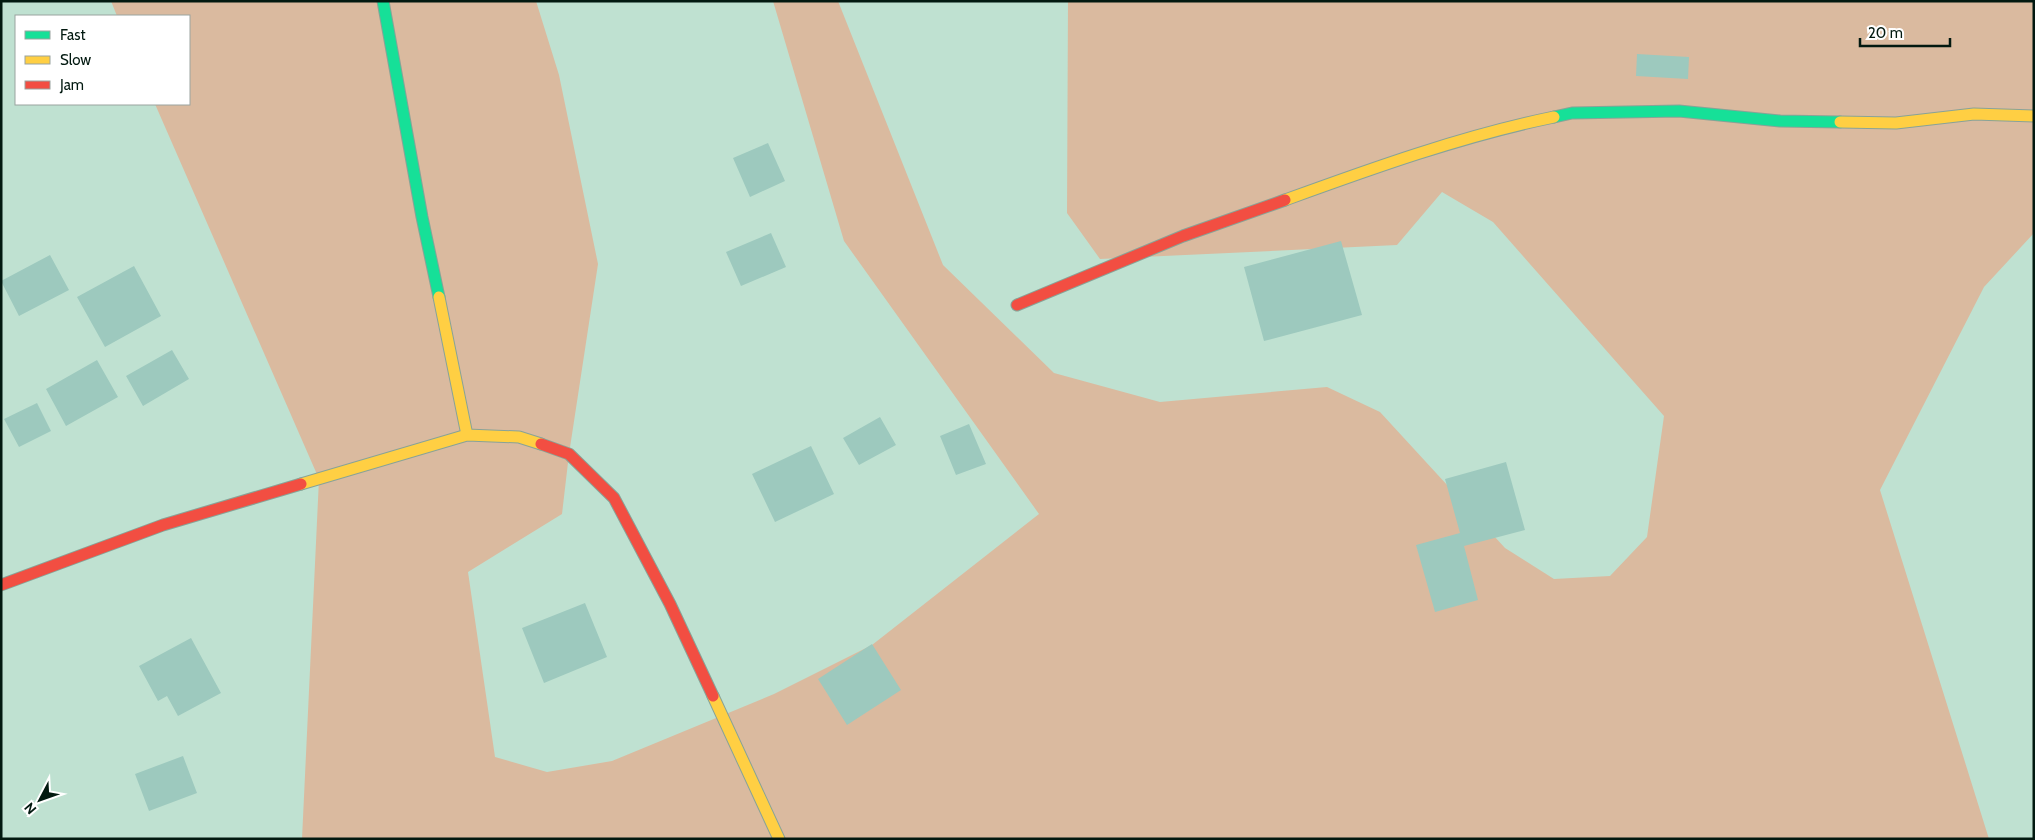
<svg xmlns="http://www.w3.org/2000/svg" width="2035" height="840" viewBox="0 0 2035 840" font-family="Cabin,sans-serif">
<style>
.green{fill:#daba9f}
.building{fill:#9dc9be}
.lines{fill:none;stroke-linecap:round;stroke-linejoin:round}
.fast-casing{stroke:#88a397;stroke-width:13}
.slow-casing{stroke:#88a397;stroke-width:13}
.jam-casing{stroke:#88a397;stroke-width:13}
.fast{stroke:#16e098;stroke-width:11}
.slow{stroke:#ffcf43;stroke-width:11}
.jam{stroke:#f24e42;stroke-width:11}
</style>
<rect width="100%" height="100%" fill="#bfe1d1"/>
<path class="green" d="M 111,1 L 536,1 L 559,75 L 598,264 L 569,454 L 562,514 L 468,572 L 495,757 L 547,772 L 612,761 L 774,694 L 872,645 L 1039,514 L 844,241 L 773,1 L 838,1 L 943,265 L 1054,373 L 1160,402 L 1327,387 L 1380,412 L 1505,548 L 1554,579 L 1610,576 L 1647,537 L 1664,416 L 1493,222 L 1442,192 L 1397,245 L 1100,259 L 1067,213 L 1068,1 L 2034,1 L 2034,233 L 1984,287 L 1880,490 L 1989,839 L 302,839 L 319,479 L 155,104 L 189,104 L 189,16 L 117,16 Z"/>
<path class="building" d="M 1637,54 L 1689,57 L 1688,79 L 1636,76 Z
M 768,143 L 785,181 L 750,197 L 733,158 Z
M 771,233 L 786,267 L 741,286 L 726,252 Z
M 1341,241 L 1362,315 L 1264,341 L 1244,267 Z
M 50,255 L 69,290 L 19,316 L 1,281 Z
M 134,266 L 161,316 L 105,347 L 77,297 Z
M 172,350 L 189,379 L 143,406 L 126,376 Z
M 97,360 L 118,397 L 66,426 L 46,389 Z
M 37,403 L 51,431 L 19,447 L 4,419 Z
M 880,417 L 896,445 L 859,465 L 843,438 Z
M 969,424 L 986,464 L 956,475 L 940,436 Z
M 811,446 L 834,494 L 775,522 L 752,474 Z
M 1506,462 L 1525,530 L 1464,546 L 1478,600 L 1435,612 L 1416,545 L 1460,533 L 1445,479 Z
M 585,603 L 607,657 L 544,683 L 522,628 Z
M 191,638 L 221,693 L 178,716 L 167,696 L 158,701 L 139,666 Z
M 872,644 L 901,690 L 847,725 L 818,679 Z
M 183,756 L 197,793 L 149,811 L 135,774 Z"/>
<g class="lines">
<g class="fast-casing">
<path id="fast" d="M 383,1 L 422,217 L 439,297
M 1554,117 L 1572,113 L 1679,111 L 1780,121 L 1840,122"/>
</g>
<g class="slow-casing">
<path id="slow" d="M 1840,122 L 1896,123 L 1974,114 L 2034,116
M 1285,200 C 1373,168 1462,136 1554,117
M 439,297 L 467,435
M 301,484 L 467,435 L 519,437 L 541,444
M 713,696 L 779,839"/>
</g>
<g class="jam-casing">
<path id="jam" d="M 1017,305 L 1183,236 L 1285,200
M 541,444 L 569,454 L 614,498 L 670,604 L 713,696
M 1,585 L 163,525 L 301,484"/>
</g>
<use href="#fast" class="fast"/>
<use href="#slow" class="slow"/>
<use href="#jam" class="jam"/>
</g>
<rect width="2035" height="840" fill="none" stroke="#021910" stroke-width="5"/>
<rect x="15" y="15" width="175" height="90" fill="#ffffff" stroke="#9aa39f"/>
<rect x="25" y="31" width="25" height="8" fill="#16e098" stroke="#9aa39f"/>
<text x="60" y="40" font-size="15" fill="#021910">Fast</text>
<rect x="25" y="56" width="25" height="8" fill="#ffcf43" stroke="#9aa39f"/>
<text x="60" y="65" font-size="15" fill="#021910">Slow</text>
<rect x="25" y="81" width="25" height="8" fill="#f24e42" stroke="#9aa39f"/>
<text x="60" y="90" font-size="15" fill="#021910">Jam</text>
<g transform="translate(40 800) rotate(229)" stroke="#ffffff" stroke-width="4" paint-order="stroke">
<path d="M0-4L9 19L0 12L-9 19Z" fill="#021910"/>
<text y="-8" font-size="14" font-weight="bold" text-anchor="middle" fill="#021910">N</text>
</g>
<path d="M1860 38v8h90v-8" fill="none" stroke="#021910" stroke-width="2.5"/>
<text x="1868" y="38" font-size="15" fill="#021910" stroke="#ffffff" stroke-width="4" paint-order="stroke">20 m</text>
</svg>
